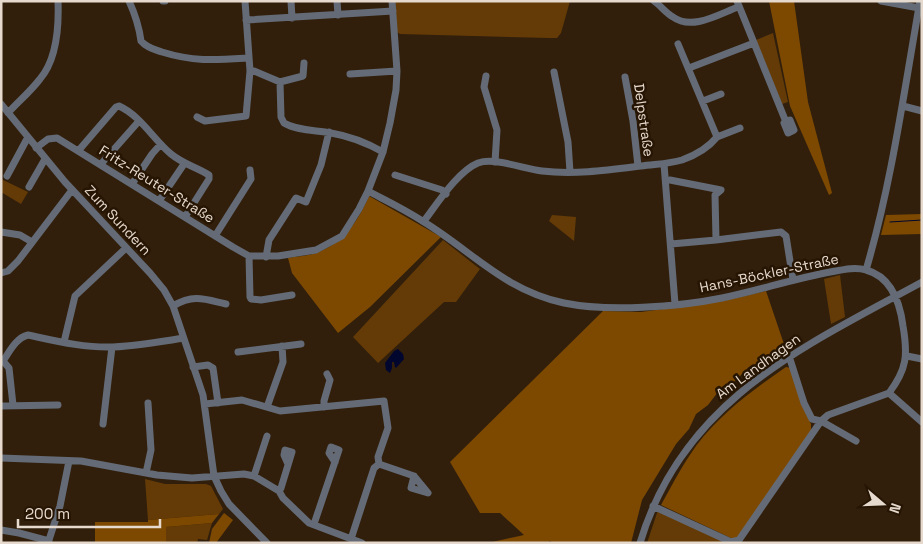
<svg xmlns="http://www.w3.org/2000/svg" width="923" height="544" viewBox="0 0 923 544" font-family="'Space Grotesk',sans-serif">
<style>
.green{fill:#643b06}
.forest{fill:#7d4900}
.water{fill:#00062d}
.lines{fill:none;stroke-linecap:round;stroke-linejoin:round}
.stream{stroke:#00062d;stroke-width:1}
.minor{stroke:#646b76;stroke-width:7}
.labels{text-anchor:middle;dominant-baseline:central;stroke-width:5;stroke-linejoin:round;paint-order:stroke}
.street-label{font-size:14px;fill:#e6dace;stroke:#271503}
</style>
<rect width="100%" height="100%" fill="#311f0c"/>
<path class="green" d="M 395,1 L 570,1 L 561,33 L 557,38 L 550,38 L 400,34 L 397,32 Z
M 773,33 L 788,102 L 782,104 L 756,40 Z
M 1,179 L 28,192 L 21,204 L 1,192 Z
M 552,215 L 576,217 L 574,241 L 549,221 Z
M 443,240 L 480,269 L 456,302 L 444,302 L 378,363 L 353,337 Z
M 840,275 L 845,317 L 831,324 L 824,279 Z
M 145,479 L 165,484 L 206,484 L 211,486 L 223,509 L 219,514 L 148,520 Z
M 658,510 L 724,542 L 724,543 L 647,543 Z
M 212,523 L 207,540 L 198,539 L 197,543 L 166,543 L 166,527 Z"/>
<path class="forest" d="M 769,1 L 794,1 L 808,102 L 832,193 L 829,195 L 790,106 Z
M 369,196 L 441,237 L 370,307 L 338,333 L 292,273 L 288,258 C 298,256 310,256 319,252 C 345,241 358,221 369,196 Z
M 922,214 L 922,234 L 881,235 L 886,215 Z
M 766,291 L 786,350 L 767,361 L 750,366 L 731,385 L 724,390 L 718,392 L 708,405 L 696,414 L 689,429 L 676,444 L 642,500 L 631,543 L 553,543 L 550,541 L 547,543 L 488,543 L 524,535 L 500,513 L 480,513 L 450,462 L 603,311 L 641,312 L 723,301 Z
M 786,367 L 791,368 L 801,403 L 811,424 L 811,431 L 738,538 L 733,539 L 661,505 C 672,485 683,464 696,446 C 721,413 753,390 786,367 Z
M 224,513 L 233,520 L 216,543 L 209,543 L 212,529 Z
M 219,514 L 212,523 L 166,527 L 166,543 L 95,543 L 95,522 L 148,522 L 148,520 Z"/>
<path class="water" d="M 398,349 L 403,354 L 404,359 L 396,368 L 395,367 L 394,362 L 392,362 L 392,368 L 390,373 L 386,370 L 385,363 L 394,351 Z"/>
<g class="lines">
<path class="stream" d="M 890,222 L 922,220"/>
<path class="minor" d="M 129,1 C 135,14 139,26 141,41 C 147,48 154,49 162,52 C 194,62 216,60 249,58
M 163,1 L 165,1
M 291,1 L 292,18
M 337,1 L 338,15
M 654,1 C 661,6 666,13 673,17 C 692,31 719,14 738,7
M 737,1 L 786,122 L 784,123 L 788,133 L 794,130 L 790,120 L 786,122
M 881,1 L 919,8
M 246,20 L 393,11
M 689,68 L 754,43
M 250,71 L 254,71 L 280,82 L 303,76 L 304,63
M 554,72 L 568,142 L 570,172
M 350,74 L 397,71
M 486,76 L 484,87 L 497,130 L 495,162
M 625,77 L 633,121 L 638,166
M 280,82 L 281,117 L 284,123 C 297,131 317,130 331,133 C 349,136 367,143 383,152
M 703,101 L 721,94
M 1,104 L 65,182 L 150,273 L 164,290 L 173,306 L 203,395 L 214,476 L 221,491 L 229,504 L 267,543
M 903,106 L 922,111
M 8,113 C 18,102 30,92 40,79 C 57,59 59,27 58,1
M 197,117 L 205,121 L 246,116 L 250,71 L 245,1
M 717,137 L 740,128
M 36,148 L 48,139 L 57,138 L 233,247 L 249,256 L 278,256 L 316,250 L 342,236 L 359,209 L 368,191 L 383,152 L 390,123 L 396,90 L 397,71 L 392,1
M 79,150 L 116,107 L 119,106 C 141,116 153,139 171,154 C 183,164 196,167 209,175 L 209,179 L 185,217
M 101,164 L 139,121
M 664,164 L 675,304
M 395,175 L 442,190 L 446,194
M 7,176 L 28,137
M 670,180 L 721,190 L 715,195 L 716,240
M 132,184 L 152,154 L 160,145
M 29,187 L 45,159
M 368,191 C 387,201 406,210 424,222 C 473,252 504,290 564,303 C 608,312 678,307 722,298 C 756,291 790,280 825,273 C 838,271 853,266 866,270 C 892,277 900,303 903,326 C 908,355 907,369 889,393 L 922,422
M 159,201 L 184,164
M 424,221 C 437,204 458,171 478,163 C 495,157 524,169 542,171 C 574,175 609,170 641,166 C 655,164 669,164 682,160 C 696,155 708,148 717,137 L 678,44
M 1,232 L 20,235 L 32,242
M 215,236 L 251,179 L 250,170
M 671,244 L 716,240 L 781,232 L 786,236 L 793,280
M 249,256 L 250,297 L 251,299 L 261,300 L 292,295
M 266,257 L 269,240 L 296,198 L 306,202 L 321,165 L 329,132
M 866,270 C 892,182 904,91 920,1
M 1,273 L 8,271 L 18,261 L 72,190
M 173,306 C 194,294 204,299 226,304
M 64,342 L 75,296 L 126,248
M 238,352 L 301,344
M 789,356 L 804,403 L 812,419 L 821,421 L 856,441
M 907,356 L 922,359
M 193,367 L 208,365 L 213,368 L 218,403
M 205,404 L 242,400 L 280,411 L 384,401 L 388,428 L 378,457 L 379,464 L 374,468 L 351,539
M 13,405 L 9,368 L 3,361 C 10,351 16,338 28,335 C 56,341 84,348 113,347 C 137,346 160,342 183,338
M 1,406 L 58,405
M 267,407 L 283,362 L 282,346
M 324,407 L 324,401 L 330,380 L 327,374
M 103,424 L 112,347
M 1,458 L 81,461 L 157,475 L 192,478 L 244,474 L 254,476 L 279,491 L 283,498 L 309,523 L 362,543
M 379,464 L 414,476 L 428,493 L 411,488 L 414,476
M 146,473 L 151,450 L 148,403
M 254,476 L 267,436
M 279,491 L 281,488 L 292,452 L 285,450 L 284,455 L 288,464
M 653,506 L 731,542 L 739,540 L 821,421 L 828,415 L 889,393
M 314,524 L 339,450 L 331,447 L 329,453 L 335,462
M 1,530 L 19,533 L 49,541
M 48,543 L 60,506 L 69,461
M 640,543 C 683,400 801,348 922,282"/>
</g>
<g class="labels">
<g class="street-label">
<text transform="translate(644 120) rotate(82)">Delpstraße</text>
<text transform="translate(157 184) rotate(32)">Fritz-Reuter-Straße</text>
<text transform="translate(118 220) rotate(47)">Zum Sundern</text>
<text transform="translate(769 273) rotate(-12)">Hans-Böckler-Straße</text>
<text transform="translate(758 366) rotate(-36)">Am Landhagen</text>
</g>
</g>
<rect width="923" height="544" fill="none" stroke="#e6dace" stroke-width="5"/>
<g transform="translate(883 504) rotate(109)" stroke="#271503" stroke-width="4" paint-order="stroke">
<path d="M0-4L9 19L0 12L-9 19Z" fill="#e6dace"/>
<text y="-8" font-size="14" font-weight="bold" text-anchor="middle" fill="#e6dace">N</text>
</g>
<path d="M18 519v8h142v-8" fill="none" stroke="#e6dace" stroke-width="2.5"/>
<text x="25" y="519" font-size="15" fill="#e6dace" stroke="#271503" stroke-width="4" paint-order="stroke">200 m</text>
</svg>
